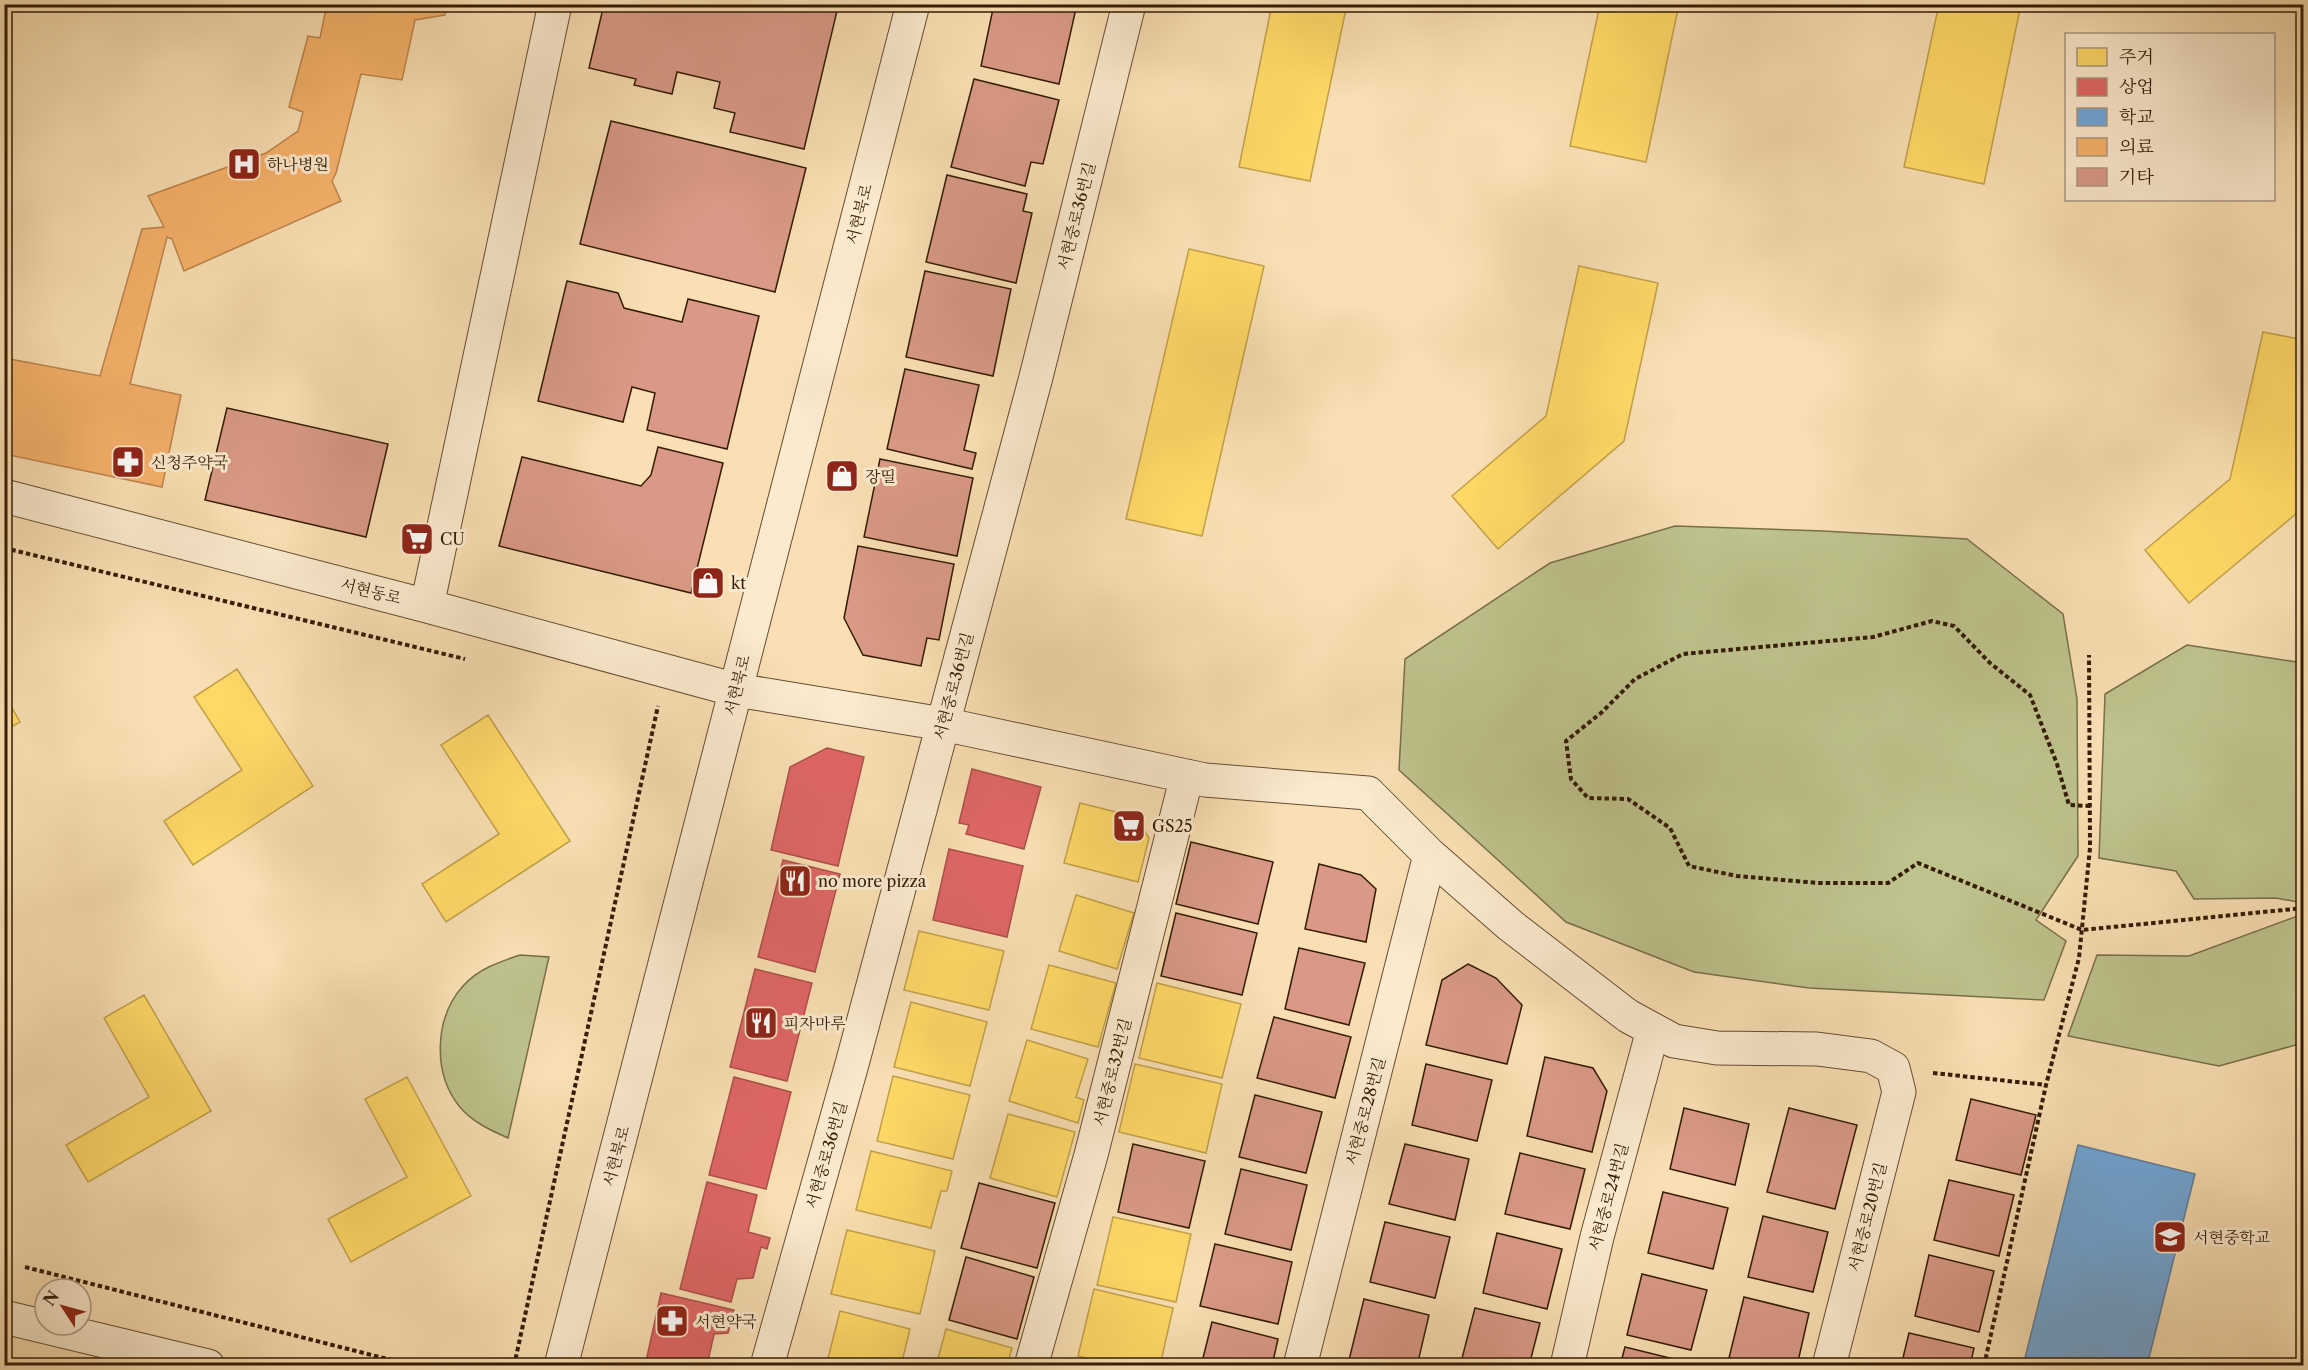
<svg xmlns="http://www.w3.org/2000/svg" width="2308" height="1370" viewBox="0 0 2308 1370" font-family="'Libre Caslon Text','Noto Serif KR',serif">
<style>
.green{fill:#bec28c;stroke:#796f48;stroke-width:1.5}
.homes{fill:#ffd966;stroke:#c2a049;stroke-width:1.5}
.shops{fill:#e06666;stroke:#ac5049;stroke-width:1.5}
.schools{fill:#6fa8dc;stroke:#5d7e9c;stroke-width:1.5}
.health{fill:#f6b26b;stroke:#bc854c;stroke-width:1.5}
.building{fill:#d99986;stroke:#341c05;stroke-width:1.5}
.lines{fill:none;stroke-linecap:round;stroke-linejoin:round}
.minor-casing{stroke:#654d30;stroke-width:35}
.tertiary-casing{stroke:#654d30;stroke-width:35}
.path{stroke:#341c05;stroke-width:4;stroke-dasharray:4.5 3;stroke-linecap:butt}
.minor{stroke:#fbeace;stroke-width:33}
.tertiary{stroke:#fbeace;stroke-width:33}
.labels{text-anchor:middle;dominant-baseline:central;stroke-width:6;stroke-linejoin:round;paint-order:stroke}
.poi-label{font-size:16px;fill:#341c05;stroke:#fbeace;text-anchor:start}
.street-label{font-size:16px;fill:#341c05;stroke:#fbeace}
</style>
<rect width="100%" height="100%" fill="#f9dfb3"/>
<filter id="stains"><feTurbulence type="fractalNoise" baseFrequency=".00333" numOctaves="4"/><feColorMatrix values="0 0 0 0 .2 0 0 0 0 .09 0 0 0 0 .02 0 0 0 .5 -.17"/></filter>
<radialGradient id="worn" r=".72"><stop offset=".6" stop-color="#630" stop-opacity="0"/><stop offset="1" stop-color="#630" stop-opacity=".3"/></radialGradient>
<path class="green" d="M 1675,526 L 1823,531 L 1967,539 L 2063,614 L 2077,699 L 2078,856 L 2036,920 L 2066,941 L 2044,1000 L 1809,988 L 1694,972 L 1566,922 L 1399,770 L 1405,659 L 1550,563 Z
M 2187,645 L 2303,663 L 2303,903 L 2276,898 L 2194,899 L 2176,871 L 2099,858 L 2105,694 Z
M 2303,914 L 2303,1043 L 2219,1066 L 2068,1036 L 2097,955 L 2189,956 Z
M 520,955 L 549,957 L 508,1138 C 490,1130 472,1122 459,1106 C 432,1072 435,1017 463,986 C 478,969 499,962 520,955 Z"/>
<path class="homes" d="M 1272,4 L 1347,4 L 1310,181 L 1239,167 Z
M 1600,4 L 1679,4 L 1646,162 L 1570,146 Z
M 1939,4 L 2021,4 L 1984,184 L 1904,167 Z
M 1189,249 L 1264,266 L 1202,536 L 1126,519 Z
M 1579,266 L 1658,283 L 1624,441 L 1498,549 L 1452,496 L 1546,416 Z
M 2263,332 L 2304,340 L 2303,508 L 2189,603 L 2145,550 L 2230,479 Z
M 237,669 L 313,786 L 193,865 L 164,821 L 242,770 L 194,697 Z
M 4,694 L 20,722 L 4,731 Z
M 488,715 L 570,841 L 446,922 L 422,884 L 499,834 L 441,745 Z
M 1080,803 L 1136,817 L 1149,838 L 1138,882 L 1064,863 Z
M 1076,895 L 1134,913 L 1117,969 L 1059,951 Z
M 919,931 L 1004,951 L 989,1010 L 904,990 Z
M 1049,965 L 1116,983 L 1098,1047 L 1031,1029 Z
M 1157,983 L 1241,1004 L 1222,1078 L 1139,1058 Z
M 144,995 L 211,1111 L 88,1182 L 66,1145 L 149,1097 L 104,1018 Z
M 911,1002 L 987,1022 L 970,1086 L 894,1067 Z
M 1027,1040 L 1088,1059 L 1076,1097 L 1084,1100 L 1078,1123 L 1009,1101 Z
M 1135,1064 L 1222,1084 L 1206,1153 L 1119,1132 Z
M 893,1076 L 970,1095 L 953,1159 L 877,1141 Z
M 407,1077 L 471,1196 L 351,1262 L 328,1219 L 407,1177 L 365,1099 Z
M 1008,1114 L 1075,1132 L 1057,1197 L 990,1178 Z
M 871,1151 L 952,1171 L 947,1191 L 941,1191 L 931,1228 L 856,1210 Z
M 1113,1217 L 1191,1234 L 1176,1302 L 1097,1285 Z
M 847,1230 L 935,1251 L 920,1314 L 831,1294 Z
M 1094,1289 L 1173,1308 L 1160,1366 L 1120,1366 L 1078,1356 Z
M 840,1311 L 910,1329 L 901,1366 L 826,1366 Z
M 946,1329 L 1012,1348 L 1007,1366 L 936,1366 Z"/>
<path class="shops" d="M 827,748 L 864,757 L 838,866 L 771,850 L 790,767 Z
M 972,769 L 1041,787 L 1024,849 L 966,834 L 969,825 L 959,823 Z
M 949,849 L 1023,866 L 1007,937 L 933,920 Z
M 783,860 L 840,874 L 815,972 L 758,957 Z
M 755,969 L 812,983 L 787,1081 L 730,1067 Z
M 734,1077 L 791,1092 L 766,1189 L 709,1175 Z
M 707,1182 L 757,1195 L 748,1232 L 770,1238 L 767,1249 L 761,1247 L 753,1278 L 737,1279 L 731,1302 L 680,1289 Z
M 661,1293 L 734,1310 L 728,1333 L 714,1334 L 707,1366 L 645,1366 Z"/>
<path class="schools" d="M 2078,1145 L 2195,1174 L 2147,1366 L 2023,1366 Z"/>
<path class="health" d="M 327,4 L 447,4 L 445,15 L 415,20 L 402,80 L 361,74 L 336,173 L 332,181 L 341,201 L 184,271 L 172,239 L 167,237 L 130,384 L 181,395 L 162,487 L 4,454 L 4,358 L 100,376 L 142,229 L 164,227 L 148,196 L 266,153 L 298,131 L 303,112 L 289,107 L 308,36 L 320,38 Z"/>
<path class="building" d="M 604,4 L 830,4 L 837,11 L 804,149 L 730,132 L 735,113 L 714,108 L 720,82 L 677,72 L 672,94 L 634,85 L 636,79 L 589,68 Z
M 994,4 L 1077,4 L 1059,84 L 981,66 Z
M 974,79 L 1059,100 L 1043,164 L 1031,162 L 1025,186 L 951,167 Z
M 611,121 L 806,168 L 775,292 L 580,244 Z
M 947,175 L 1027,194 L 1023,211 L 1032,213 L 1016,283 L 926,262 Z
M 925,271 L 1011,289 L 993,376 L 906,357 Z
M 567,281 L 618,293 L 624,308 L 682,322 L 688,299 L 759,316 L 727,449 L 647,430 L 655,393 L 632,387 L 623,422 L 538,401 Z
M 905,369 L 979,385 L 964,450 L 976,453 L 972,469 L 887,449 Z
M 227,408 L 388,444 L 366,537 L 205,500 Z
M 658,447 L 723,463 L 691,593 L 499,546 L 522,457 L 641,486 L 651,475 Z
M 880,459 L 973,478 L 957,556 L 864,537 Z
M 858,546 L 954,564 L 939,640 L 927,638 L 921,666 L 863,655 L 844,618 Z
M 1191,842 L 1273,862 L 1258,924 L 1176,904 Z
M 1319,864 L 1361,875 L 1376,889 L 1366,942 L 1305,929 Z
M 1176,913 L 1257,933 L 1242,995 L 1161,976 Z
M 1299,948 L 1365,963 L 1349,1025 L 1285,1009 Z
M 1468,964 L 1496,978 L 1522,1005 L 1507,1064 L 1426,1045 L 1442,980 Z
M 1274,1017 L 1351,1037 L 1335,1098 L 1257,1078 Z
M 1545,1057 L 1593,1068 L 1607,1091 L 1592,1152 L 1527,1136 Z
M 1426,1064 L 1492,1080 L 1477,1141 L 1412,1125 Z
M 1255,1095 L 1322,1112 L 1306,1173 L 1239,1157 Z
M 1971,1099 L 2036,1115 L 2021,1175 L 1956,1160 Z
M 1684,1108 L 1749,1124 L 1735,1185 L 1670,1169 Z
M 1789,1108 L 1857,1125 L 1835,1209 L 1767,1192 Z
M 1133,1144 L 1205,1161 L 1189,1228 L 1118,1212 Z
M 1405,1144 L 1469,1159 L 1455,1220 L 1389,1204 Z
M 1520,1153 L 1585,1169 L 1570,1229 L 1505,1214 Z
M 1241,1169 L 1307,1185 L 1291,1250 L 1225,1234 Z
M 1949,1180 L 2014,1195 L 1999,1256 L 1934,1240 Z
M 979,1183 L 1055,1203 L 1037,1268 L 961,1248 Z
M 1663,1192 L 1728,1208 L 1713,1269 L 1648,1253 Z
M 1763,1216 L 1828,1232 L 1813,1292 L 1748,1277 Z
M 1385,1222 L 1450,1237 L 1435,1298 L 1370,1282 Z
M 1497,1233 L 1562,1249 L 1547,1309 L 1483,1293 Z
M 1215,1244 L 1292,1262 L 1278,1324 L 1200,1306 Z
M 1929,1255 L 1994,1271 L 1979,1332 L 1915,1316 Z
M 966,1257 L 1034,1277 L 1017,1339 L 949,1320 Z
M 1642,1274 L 1707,1290 L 1691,1350 L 1627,1335 Z
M 1744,1297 L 1809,1313 L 1797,1366 L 1759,1366 L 1729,1358 Z
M 1364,1299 L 1429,1315 L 1417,1366 L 1370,1366 L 1349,1360 Z
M 1475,1308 L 1540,1323 L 1529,1366 L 1460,1366 Z
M 1212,1322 L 1278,1339 L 1272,1366 L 1201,1366 Z
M 1909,1333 L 1974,1348 L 1970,1366 L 1901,1366 Z
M 1625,1347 L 1690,1363 L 1689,1366 L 1620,1366 Z"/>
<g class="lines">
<g class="minor-casing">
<path id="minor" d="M 4,496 L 427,606 L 736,690 L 943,724 L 1205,780 L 1368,793 L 1430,855 L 1511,926 L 1628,1016 L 1674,1041 L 1717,1048 L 1817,1049 L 1871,1056 L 1893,1068 L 1899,1092 L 1829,1366
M 427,606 L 555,4
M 767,1366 L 852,1064 L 1036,377 L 1129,4
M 1031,1366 L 1091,1155 L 1187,776
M 1300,1366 L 1430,855
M 1567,1366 L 1597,1237 L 1653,1030"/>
</g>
<g class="tertiary-casing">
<path id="tertiary" d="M 4,1317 L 208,1366
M 561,1366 L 913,4"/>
</g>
<path class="path" d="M 4,548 L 465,659
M 2090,806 L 2069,805 L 2057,764 L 2030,695 L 1990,663 L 1954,626 L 1932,621 L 1873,637 L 1683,654 L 1635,679 L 1601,713 L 1566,741 L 1571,779 L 1588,798 L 1628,799 L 1670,828 L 1689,866 L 1737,876 L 1818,883 L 1888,883 L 1918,863 L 2082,930 L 2304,908
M 1933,1073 L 2046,1085
M 25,1267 L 415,1366
M 514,1366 L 658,706
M 1984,1366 L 2046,1085 L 2079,958 L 2090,848 L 2089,655"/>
<use href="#minor" class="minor"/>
<use href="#tertiary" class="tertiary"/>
</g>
<defs>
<g id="hospital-square" transform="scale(1.725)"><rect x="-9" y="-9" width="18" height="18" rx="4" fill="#8f2418" stroke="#fbeace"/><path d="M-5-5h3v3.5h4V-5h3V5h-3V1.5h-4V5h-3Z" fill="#fff"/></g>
<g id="pharmacy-square" transform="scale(1.725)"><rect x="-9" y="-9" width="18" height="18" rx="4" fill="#8f2418" stroke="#fbeace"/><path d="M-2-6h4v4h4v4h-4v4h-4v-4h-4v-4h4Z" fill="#fff"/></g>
<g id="shop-square" transform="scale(1.725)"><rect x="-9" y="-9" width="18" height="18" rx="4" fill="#8f2418" stroke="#fbeace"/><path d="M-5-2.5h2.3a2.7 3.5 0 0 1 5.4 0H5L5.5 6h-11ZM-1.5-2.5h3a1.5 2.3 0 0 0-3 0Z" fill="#fff"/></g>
<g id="supermarket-square" transform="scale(1.725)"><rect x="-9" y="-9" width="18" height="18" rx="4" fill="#8f2418" stroke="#fbeace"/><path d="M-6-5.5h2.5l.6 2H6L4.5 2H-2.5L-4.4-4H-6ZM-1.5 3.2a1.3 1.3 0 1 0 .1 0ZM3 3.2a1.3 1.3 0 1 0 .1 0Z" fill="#fff"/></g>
<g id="restaurant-square" transform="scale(1.725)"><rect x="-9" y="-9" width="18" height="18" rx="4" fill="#8f2418" stroke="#fbeace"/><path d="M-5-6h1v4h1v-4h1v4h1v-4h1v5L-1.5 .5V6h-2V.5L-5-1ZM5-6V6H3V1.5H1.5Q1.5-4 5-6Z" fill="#fff"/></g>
<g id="school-square" transform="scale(1.725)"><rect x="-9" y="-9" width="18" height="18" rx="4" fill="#8f2418" stroke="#fbeace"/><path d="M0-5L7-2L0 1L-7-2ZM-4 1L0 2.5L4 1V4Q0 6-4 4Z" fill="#fff"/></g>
</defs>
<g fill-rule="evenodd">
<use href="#hospital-square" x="244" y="164"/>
<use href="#pharmacy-square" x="128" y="462"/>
<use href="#shop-square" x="842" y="476"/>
<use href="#supermarket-square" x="417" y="539"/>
<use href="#shop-square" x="708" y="583"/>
<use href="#supermarket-square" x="1129" y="826"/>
<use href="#restaurant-square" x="795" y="881"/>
<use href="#restaurant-square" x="761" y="1023"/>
<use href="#school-square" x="2170" y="1237"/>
<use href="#pharmacy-square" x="672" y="1321"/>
</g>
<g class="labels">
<g class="poi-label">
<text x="267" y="164">하나병원</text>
<text x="151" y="462">신청주약국</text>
<text x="865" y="476">장띨</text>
<text x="440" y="539">CU</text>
<text x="731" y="583">kt</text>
<text x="1152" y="826">GS25</text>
<text x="818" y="881">no more pizza</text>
<text x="784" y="1023">피자마루</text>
<text x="2193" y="1237">서현중학교</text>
<text x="695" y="1321">서현약국</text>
</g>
<g class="street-label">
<text transform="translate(859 214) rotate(-76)">서현북로</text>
<text transform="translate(1076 216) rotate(-76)">서현중로36번길</text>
<text transform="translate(371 591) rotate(14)">서현동로</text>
<text transform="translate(737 685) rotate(-76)">서현북로</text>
<text transform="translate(953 686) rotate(-75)">서현중로36번길</text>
<text transform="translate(1112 1072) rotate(-76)">서현중로32번길</text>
<text transform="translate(1365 1111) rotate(-75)">서현중로28번길</text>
<text transform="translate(826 1155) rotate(-74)">서현중로36번길</text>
<text transform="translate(616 1156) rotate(-75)">서현북로</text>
<text transform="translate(1608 1197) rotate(-75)">서현중로24번길</text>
<text transform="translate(1867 1217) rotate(-76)">서현중로20번길</text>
</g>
</g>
<rect width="2308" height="1370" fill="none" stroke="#f9dfb3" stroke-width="24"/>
<rect x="6" y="6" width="2296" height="1358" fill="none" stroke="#341c05" stroke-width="3"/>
<rect x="12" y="12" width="2284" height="1346" fill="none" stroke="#341c05" stroke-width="1.5"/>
<rect x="2065" y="33" width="210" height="168" fill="#fbeace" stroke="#ab987e" stroke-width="1.5"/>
<rect x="2077" y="48" width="30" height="18" fill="#ffd966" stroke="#ab987e" stroke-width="1.5"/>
<text x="2119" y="63" font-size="18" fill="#341c05">주거</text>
<rect x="2077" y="78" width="30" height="18" fill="#e06666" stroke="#ab987e" stroke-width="1.5"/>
<text x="2119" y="93" font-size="18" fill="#341c05">상업</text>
<rect x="2077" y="108" width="30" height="18" fill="#6fa8dc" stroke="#ab987e" stroke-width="1.5"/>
<text x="2119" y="123" font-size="18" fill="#341c05">학교</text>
<rect x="2077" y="138" width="30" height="18" fill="#f6b26b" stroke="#ab987e" stroke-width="1.5"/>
<text x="2119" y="153" font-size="18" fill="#341c05">의료</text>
<rect x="2077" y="168" width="30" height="18" fill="#d99986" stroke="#ab987e" stroke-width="1.5"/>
<text x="2119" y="183" font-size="18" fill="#341c05">기타</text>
<g transform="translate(63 1307) rotate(306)"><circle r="28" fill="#fbeace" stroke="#ab987e" stroke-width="1.5"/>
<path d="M0-4.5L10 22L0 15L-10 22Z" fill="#8f2418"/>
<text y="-9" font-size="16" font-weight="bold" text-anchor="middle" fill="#341c05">N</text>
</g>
<rect width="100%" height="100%" filter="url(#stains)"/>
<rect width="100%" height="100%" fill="url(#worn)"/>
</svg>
